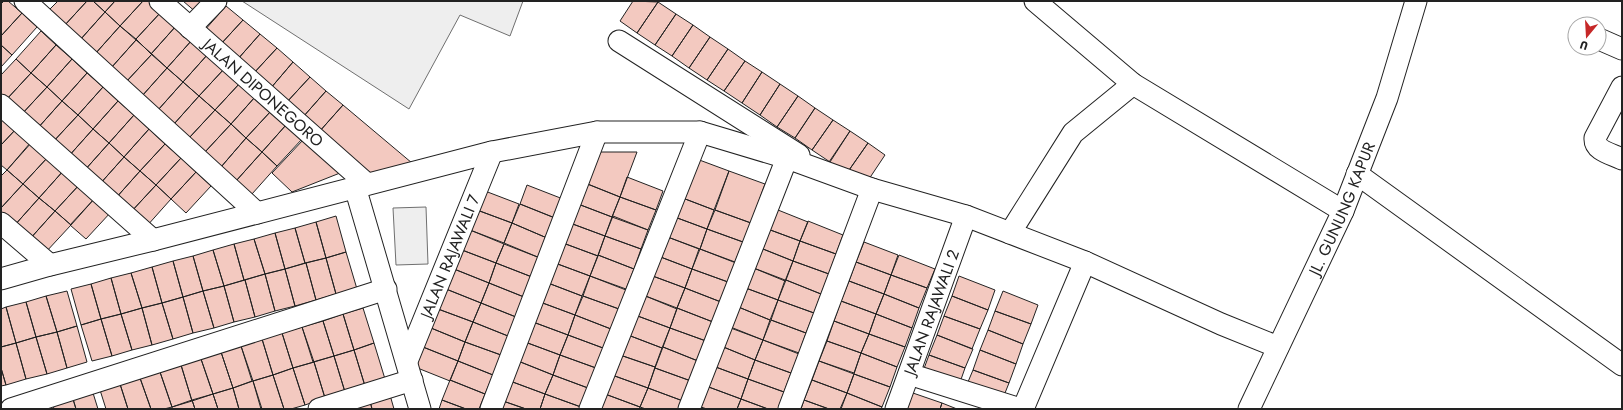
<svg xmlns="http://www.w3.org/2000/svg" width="1623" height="410" viewBox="0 0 1623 410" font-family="Jost,sans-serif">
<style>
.green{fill:#eee;stroke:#6f6f6f}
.building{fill:#f3c9c0;stroke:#222}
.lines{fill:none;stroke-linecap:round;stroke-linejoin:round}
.street-casing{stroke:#222;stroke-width:23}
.street{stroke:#fff;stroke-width:21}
.labels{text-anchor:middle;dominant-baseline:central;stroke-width:3;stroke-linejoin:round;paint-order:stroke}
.street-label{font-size:16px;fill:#222;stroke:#fff}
</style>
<rect width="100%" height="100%" fill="#fff"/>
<path class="green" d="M 242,1 L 523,1 L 510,36 L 460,15 L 409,109 Z
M 426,207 L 428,264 L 396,265 L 393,208 Z"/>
<path class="building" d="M 4,1 L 8,1 L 22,13 L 1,36 L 1,4 Z
M 58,1 L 87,1 L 64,26 L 48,11 Z
M 87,1 L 93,1 L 105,12 L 80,40 L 64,26 Z
M 93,1 L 115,1 L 105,12 Z
M 115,1 L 143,1 L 120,26 L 105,12 Z
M 143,1 L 148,1 L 161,12 L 136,39 L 120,26 Z
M 183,1 L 209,1 L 197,13 Z
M 633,1 L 658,2 L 637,33 L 620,21 Z
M 658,2 L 676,14 L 655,45 L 637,33 Z
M 226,6 L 243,20 L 220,45 L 204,31 Z
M 105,12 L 120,26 L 95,54 L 80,40 Z
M 161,12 L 176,26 L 151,54 L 136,39 Z
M 22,13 L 37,27 L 12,55 L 1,45 L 1,36 Z
M 676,14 L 693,25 L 672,56 L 655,45 Z
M 243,20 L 260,34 L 237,60 L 220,45 Z
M 693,25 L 710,37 L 689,68 L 672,56 Z
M 120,26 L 136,40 L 111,68 L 95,54 Z
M 176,26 L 192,40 L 167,68 L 151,54 Z
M 41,31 L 56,45 L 31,73 L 16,59 Z
M 260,34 L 277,48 L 253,74 L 237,60 Z
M 710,37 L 728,49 L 707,80 L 689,68 Z
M 136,40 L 152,54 L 126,82 L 111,68 Z
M 192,40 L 208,54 L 183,82 L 167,68 Z
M 1,45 L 12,55 L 1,67 Z
M 56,45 L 72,59 L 47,87 L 31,73 Z
M 277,48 L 293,62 L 270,89 L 253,74 Z
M 728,49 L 745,61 L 724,91 L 707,80 Z
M 152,54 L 167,68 L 142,96 L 126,82 Z
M 208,54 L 224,69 L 199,96 L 183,82 Z
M 16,59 L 31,73 L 6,100 L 1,96 L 1,75 Z
M 72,59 L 87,73 L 62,101 L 47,87 Z
M 745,61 L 762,72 L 742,103 L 724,91 Z
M 293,62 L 310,77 L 286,103 L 270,89 Z
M 167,68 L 183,82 L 158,110 L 142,96 Z
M 224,69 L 240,83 L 215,110 L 199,96 Z
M 762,72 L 780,84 L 760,115 L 742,103 Z
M 31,73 L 47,87 L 21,115 L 6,100 Z
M 87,73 L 103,87 L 78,115 L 62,101 Z
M 310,77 L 326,91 L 303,117 L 286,103 Z
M 183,82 L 199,96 L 174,124 L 158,110 Z
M 240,83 L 255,97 L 231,124 L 215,110 Z
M 780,84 L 798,96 L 777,127 L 760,115 Z
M 47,87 L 62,101 L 37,129 L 21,115 Z
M 103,87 L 118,101 L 93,129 L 78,115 Z
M 326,91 L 343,105 L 319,132 L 303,117 Z
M 199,96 L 215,110 L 189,138 L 174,124 Z
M 798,96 L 815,108 L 795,138 L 777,127 Z
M 255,97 L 271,111 L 246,138 L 231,124 Z
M 62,101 L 78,115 L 52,143 L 37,129 Z
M 118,101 L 134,115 L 109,143 L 93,129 Z
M 343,105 L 412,163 L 368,175 L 319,132 Z
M 815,108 L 833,120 L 812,150 L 795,138 Z
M 215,110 L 231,124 L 205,152 L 189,138 Z
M 271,111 L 286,125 L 262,152 L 246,138 Z
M 78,115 L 93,129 L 68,157 L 52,143 Z
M 134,115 L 149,129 L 124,157 L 109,143 Z
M 1,116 L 16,129 L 1,145 Z
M 833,120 L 850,131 L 830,162 L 812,150 Z
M 231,124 L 246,138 L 221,167 L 205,152 Z
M 286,125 L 302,139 L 277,166 L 262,152 Z
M 16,129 L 31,142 L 7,170 L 1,165 L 1,145 Z
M 93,129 L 109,143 L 84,171 L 68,157 Z
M 149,129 L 165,144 L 140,171 L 124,157 Z
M 850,131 L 868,143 L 847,173 L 829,162 Z
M 246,138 L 262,152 L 236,181 L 221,167 Z
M 303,140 L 340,173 L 292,192 L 272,173 Z
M 32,142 L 48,157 L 23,184 L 7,170 Z
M 109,143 L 124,157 L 99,185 L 84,171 Z
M 868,143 L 885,155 L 865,185 L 847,173 Z
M 165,144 L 181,158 L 156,185 L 140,171 Z
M 262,152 L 277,166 L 252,194 L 236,181 Z
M 597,152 L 637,152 L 620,197 L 585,183 Z
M 48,157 L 64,170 L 39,198 L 23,184 Z
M 124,157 L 140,171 L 115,199 L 99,185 Z
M 181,158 L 196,172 L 171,199 L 156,185 Z
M 694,158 L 729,171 L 714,210 L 680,197 Z
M 7,170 L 23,184 L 1,208 L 1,176 Z
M 64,170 L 80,184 L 55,211 L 39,198 Z
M 140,171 L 156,185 L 130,213 L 115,199 Z
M 729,171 L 765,184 L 751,223 L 715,210 Z
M 196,172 L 211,186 L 186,213 L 171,199 Z
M 627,177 L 663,191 L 656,210 L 620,197 Z
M 585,183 L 620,197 L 612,217 L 578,204 Z
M 23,184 L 39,198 L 14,226 L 1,215 L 1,208 Z
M 80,184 L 95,198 L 71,225 L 55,211 Z
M 156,185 L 171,199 L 146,227 L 130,213 Z
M 527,185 L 563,199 L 555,218 L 520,204 Z
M 485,191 L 519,204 L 512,223 L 477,210 Z
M 620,197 L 656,210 L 648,230 L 612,217 Z
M 680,197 L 714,210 L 707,229 L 672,216 Z
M 39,198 L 55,211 L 29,240 L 14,226 Z
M 95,198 L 111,212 L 86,239 L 70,225 Z
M 520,204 L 555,218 L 547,238 L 512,223 Z
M 578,204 L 612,217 L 605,236 L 570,223 Z
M 773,208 L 808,222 L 800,241 L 765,228 Z
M 477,210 L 512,223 L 504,243 L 470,230 Z
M 715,210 L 751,223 L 743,242 L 707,229 Z
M 55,211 L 71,225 L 45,253 L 29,240 Z
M 336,216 L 346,252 L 326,258 L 316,222 Z
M 613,216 L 648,230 L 641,249 L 605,236 Z
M 672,216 L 707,229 L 700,249 L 665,236 Z
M 808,221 L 843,235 L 836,254 L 800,241 Z
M 316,222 L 326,258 L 305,263 L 295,228 Z
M 512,223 L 547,238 L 540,258 L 504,243 Z
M 570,223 L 605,236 L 598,256 L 563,243 Z
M 295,228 L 305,263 L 285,269 L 275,233 Z
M 765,228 L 800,241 L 793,261 L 758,247 Z
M 707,229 L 743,242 L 735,262 L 700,249 Z
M 470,230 L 504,244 L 496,263 L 462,250 Z
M 275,233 L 285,269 L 265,274 L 254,239 Z
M 605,236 L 641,249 L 634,269 L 598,255 Z
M 665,236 L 699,249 L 692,269 L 658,256 Z
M 254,239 L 265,274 L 244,280 L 234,244 Z
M 800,241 L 836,254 L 829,274 L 793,261 Z
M 864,242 L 898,255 L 891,275 L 856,262 Z
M 563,243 L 598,256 L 590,276 L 555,263 Z
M 234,244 L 244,280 L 224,286 L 213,250 Z
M 504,244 L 540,258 L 532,277 L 496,263 Z
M 758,247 L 793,261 L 785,281 L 751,267 Z
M 700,249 L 736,263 L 728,282 L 692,269 Z
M 213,250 L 224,286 L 203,291 L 193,256 Z
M 462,250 L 496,263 L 489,283 L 454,269 Z
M 346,252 L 357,289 L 336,294 L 326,258 Z
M 598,255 L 634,269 L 626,289 L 590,276 Z
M 899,255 L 935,269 L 927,288 L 891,275 Z
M 193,256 L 203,291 L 183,297 L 173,261 Z
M 658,256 L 692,269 L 685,288 L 650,275 Z
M 326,258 L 336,294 L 316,300 L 306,263 Z
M 173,261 L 183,297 L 162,303 L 152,267 Z
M 793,261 L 829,274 L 821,294 L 786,280 Z
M 856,262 L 891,275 L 884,294 L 849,281 Z
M 306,263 L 316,300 L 295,306 L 285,269 Z
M 496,263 L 532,277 L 524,297 L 489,283 Z
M 555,263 L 590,276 L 582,296 L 548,283 Z
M 152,267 L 162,303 L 142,308 L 131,273 Z
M 751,267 L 785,280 L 778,300 L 743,287 Z
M 285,269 L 295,306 L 275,311 L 265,274 Z
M 454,269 L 489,283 L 481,303 L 446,289 Z
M 692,269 L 728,282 L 721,302 L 685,288 Z
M 131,273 L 142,308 L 121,314 L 111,278 Z
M 265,274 L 275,311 L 255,317 L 245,280 Z
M 650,275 L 685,288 L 677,308 L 643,295 Z
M 891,275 L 927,288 L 919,308 L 884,294 Z
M 590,276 L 626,290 L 619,309 L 583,296 Z
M 959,276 L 995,290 L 988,310 L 952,296 Z
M 111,278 L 121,314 L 101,319 L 91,284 Z
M 245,280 L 255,317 L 234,322 L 224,286 Z
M 786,280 L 821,294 L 814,313 L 778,300 Z
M 849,281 L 884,294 L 876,314 L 841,301 Z
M 489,283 L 524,297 L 516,317 L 481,303 Z
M 548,283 L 582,296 L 575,315 L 540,302 Z
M 91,284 L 101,319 L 81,325 L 71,289 Z
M 224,286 L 234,322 L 214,328 L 203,291 Z
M 743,287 L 778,300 L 770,320 L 736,306 Z
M 685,288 L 721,302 L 713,322 L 677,308 Z
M 446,289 L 481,303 L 473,322 L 438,309 Z
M 67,291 L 77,326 L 57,332 L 46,296 Z
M 203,291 L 214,328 L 193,333 L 183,297 Z
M 1003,291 L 1038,305 L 1031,324 L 995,311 Z
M 884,294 L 919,308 L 912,328 L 876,314 Z
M 643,295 L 677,309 L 670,328 L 635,315 Z
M 46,296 L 57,332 L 36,337 L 26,302 Z
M 583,296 L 619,309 L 611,329 L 575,315 Z
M 952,296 L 988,310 L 980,329 L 944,316 Z
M 183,297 L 193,333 L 173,339 L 162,303 Z
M 778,300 L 814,313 L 806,333 L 771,320 Z
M 841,301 L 876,314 L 869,334 L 834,321 Z
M 26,302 L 36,337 L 16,343 L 6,307 Z
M 540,302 L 575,315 L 568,335 L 533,322 Z
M 162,303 L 173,339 L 152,345 L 142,308 Z
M 481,303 L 516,317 L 508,336 L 473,322 Z
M 736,306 L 770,320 L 763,340 L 728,326 Z
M 6,307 L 16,343 L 1,347 L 1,309 Z
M 142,308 L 152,345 L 132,350 L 121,314 Z
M 363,308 L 374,343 L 354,350 L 343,314 Z
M 677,308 L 713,322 L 706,341 L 670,328 Z
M 438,309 L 473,322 L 465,342 L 431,328 Z
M 995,311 L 1031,324 L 1023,344 L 988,330 Z
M 121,314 L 132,350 L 112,356 L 101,319 Z
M 343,314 L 354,350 L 334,356 L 323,321 Z
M 876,314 L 912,328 L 905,347 L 869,334 Z
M 575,315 L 611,329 L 603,348 L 568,335 Z
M 635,315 L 670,328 L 662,348 L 628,335 Z
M 944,316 L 980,329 L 972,349 L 937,335 Z
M 101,319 L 112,356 L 92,361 L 81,325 Z
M 771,320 L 806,333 L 799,353 L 763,340 Z
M 323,321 L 334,356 L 313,362 L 302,327 Z
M 834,321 L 869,334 L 861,353 L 827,341 Z
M 473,322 L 508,336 L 501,355 L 465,342 Z
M 533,322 L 568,335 L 560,355 L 525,342 Z
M 77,326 L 87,362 L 67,368 L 57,332 Z
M 302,327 L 314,362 L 293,368 L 282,333 Z
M 728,327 L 763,340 L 755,360 L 721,346 Z
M 431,328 L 465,342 L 458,361 L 423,347 Z
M 670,328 L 706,341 L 698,361 L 663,347 Z
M 988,330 L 1023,344 L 1016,364 L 980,350 Z
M 57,332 L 67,368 L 47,374 L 36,337 Z
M 282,333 L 293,368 L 273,375 L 262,339 Z
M 869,334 L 905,347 L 897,367 L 861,353 Z
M 568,335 L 603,348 L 596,368 L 560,355 Z
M 628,335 L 662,348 L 655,367 L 620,355 Z
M 937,335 L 973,349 L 965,368 L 929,355 Z
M 36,337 L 47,374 L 26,379 L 16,343 Z
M 262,339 L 273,375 L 253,381 L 241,346 Z
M 763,340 L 799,354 L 791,373 L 755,360 Z
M 827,341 L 861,353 L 854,373 L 819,361 Z
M 465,342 L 501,355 L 493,375 L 458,361 Z
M 525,342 L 560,355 L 553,375 L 518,361 Z
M 16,343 L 26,379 L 6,385 L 1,368 L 1,347 Z
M 374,343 L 385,379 L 365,386 L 354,350 Z
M 241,346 L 252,381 L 233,388 L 221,352 Z
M 721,346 L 755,360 L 748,379 L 713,366 Z
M 423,347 L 458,361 L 450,381 L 415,367 Z
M 663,347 L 698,361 L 691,381 L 655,368 Z
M 354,350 L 365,386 L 345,392 L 334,356 Z
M 980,350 L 1016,364 L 1009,383 L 973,370 Z
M 221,352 L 233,388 L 213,394 L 201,359 Z
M 861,353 L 897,367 L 890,387 L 854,374 Z
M 560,355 L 596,368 L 588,388 L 553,375 Z
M 620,355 L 655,367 L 648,388 L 612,375 Z
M 929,355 L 965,368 L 958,388 L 922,374 Z
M 334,356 L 345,392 L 325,398 L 314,362 Z
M 201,359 L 213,394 L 192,401 L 181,365 Z
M 755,360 L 791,373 L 784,392 L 748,379 Z
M 458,361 L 493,375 L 485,394 L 450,380 Z
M 518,361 L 553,375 L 545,394 L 510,381 Z
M 819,361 L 854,374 L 847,393 L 812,380 Z
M 314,362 L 325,398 L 305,405 L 293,368 Z
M 181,365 L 192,401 L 172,407 L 160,372 Z
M 713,366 L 748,379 L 741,399 L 706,386 Z
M 1,368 L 6,385 L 1,386 Z
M 293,368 L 305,405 L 291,409 L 284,409 L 273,375 Z
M 655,368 L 691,381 L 683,401 L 648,388 Z
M 973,370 L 1009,383 L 1001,403 L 965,389 Z
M 160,372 L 172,407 L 164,409 L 151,409 L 140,378 Z
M 854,374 L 890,387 L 882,407 L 847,393 Z
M 273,375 L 284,409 L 262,409 L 253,381 Z
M 553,375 L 588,388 L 581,407 L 545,394 Z
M 612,375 L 648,388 L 640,407 L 605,394 Z
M 140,378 L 151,409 L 128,409 L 120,384 Z
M 748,379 L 784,392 L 778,409 L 768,409 L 741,399 Z
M 450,380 L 485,394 L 479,409 L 466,409 L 442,400 Z
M 812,380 L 847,393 L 840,409 L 829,409 L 804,400 Z
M 253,381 L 261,409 L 239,409 L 233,388 Z
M 510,381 L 545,394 L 540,409 L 526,409 L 503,401 Z
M 120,384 L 128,409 L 106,409 L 100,390 Z
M 706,386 L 741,399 L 737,409 L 707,409 L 698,406 Z
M 233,388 L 239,409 L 218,409 L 213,394 Z
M 648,388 L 683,401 L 680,409 L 646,409 L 640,407 Z
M 910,392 L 942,403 L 940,409 L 903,409 Z
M 93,393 L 98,409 L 76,409 L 73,399 Z
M 847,393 L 882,407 L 881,409 L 841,409 Z
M 213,394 L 218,409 L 195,409 L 192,400 Z
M 545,394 L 581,407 L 580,409 L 540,409 Z
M 605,394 L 640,407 L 639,409 L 599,409 Z
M 390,395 L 394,409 L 372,409 L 370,401 Z
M 73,399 L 76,409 L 54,409 L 53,405 Z
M 741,399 L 768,409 L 737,409 Z
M 192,400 L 195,409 L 172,409 L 172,407 Z
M 442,400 L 466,409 L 439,409 Z
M 804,400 L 829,409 L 801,409 Z
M 370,401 L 372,409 L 350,409 Z
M 503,401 L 526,409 L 500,409 Z
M 942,403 L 957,409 L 940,409 Z"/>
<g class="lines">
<g class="street-casing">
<g id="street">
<path d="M 25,1 L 257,213"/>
<path id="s1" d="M 160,1 L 367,184"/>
<path d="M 1035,1 L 1133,84 L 1343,211"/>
<path d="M 190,28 L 216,1"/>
<path d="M 1599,39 L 1622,49"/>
<path d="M 619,41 L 799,155"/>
<path d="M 1622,87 L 1595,138 C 1594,151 1612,154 1622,159"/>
<path d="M 1,105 L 153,240"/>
<path d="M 1357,174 L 1622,365"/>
<path d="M 355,187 L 420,409"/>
<path d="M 1,223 L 50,265"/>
<path d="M 1010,233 L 1073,133 L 1133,84"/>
<path d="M 1,279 L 50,265 L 153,240 L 492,152 L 597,132 L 700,132 L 787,158 L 872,189 L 966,216 L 1085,262 L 1221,324 L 1278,347"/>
<path id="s2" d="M 407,361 L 492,152"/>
<path d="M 909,374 L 1020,409"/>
<path d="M 11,409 L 386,289"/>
<path d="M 319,409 L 412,380"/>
<path d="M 491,409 L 597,132"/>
<path d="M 590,409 L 700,132"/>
<path d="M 689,409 L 787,158"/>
<path d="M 789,409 L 872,189"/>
<path id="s3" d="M 896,409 L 966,216"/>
<path d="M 1023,409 L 1085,262"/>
<path id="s4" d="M 1249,409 L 1343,211 L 1387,98 L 1416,1"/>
</g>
</g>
<use href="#street" class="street"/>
</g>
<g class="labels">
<g class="street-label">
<text stroke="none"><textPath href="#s1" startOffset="138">JALAN DIPONEGORO</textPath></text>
<text stroke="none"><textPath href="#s4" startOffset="221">JL. GUNUNG KAPUR</textPath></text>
<text stroke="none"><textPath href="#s2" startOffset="113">JALAN RAJAWALI 7</textPath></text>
<text stroke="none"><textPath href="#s3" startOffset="103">JALAN RAJAWALI 2</textPath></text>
</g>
</g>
<rect width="1623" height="410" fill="none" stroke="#222222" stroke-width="4"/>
<g transform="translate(1587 36) rotate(198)"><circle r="19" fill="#ffffff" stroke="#a7a7a7"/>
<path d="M0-3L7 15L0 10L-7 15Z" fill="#c62828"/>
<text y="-6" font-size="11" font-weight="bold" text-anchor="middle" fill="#222222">U</text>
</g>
</svg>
